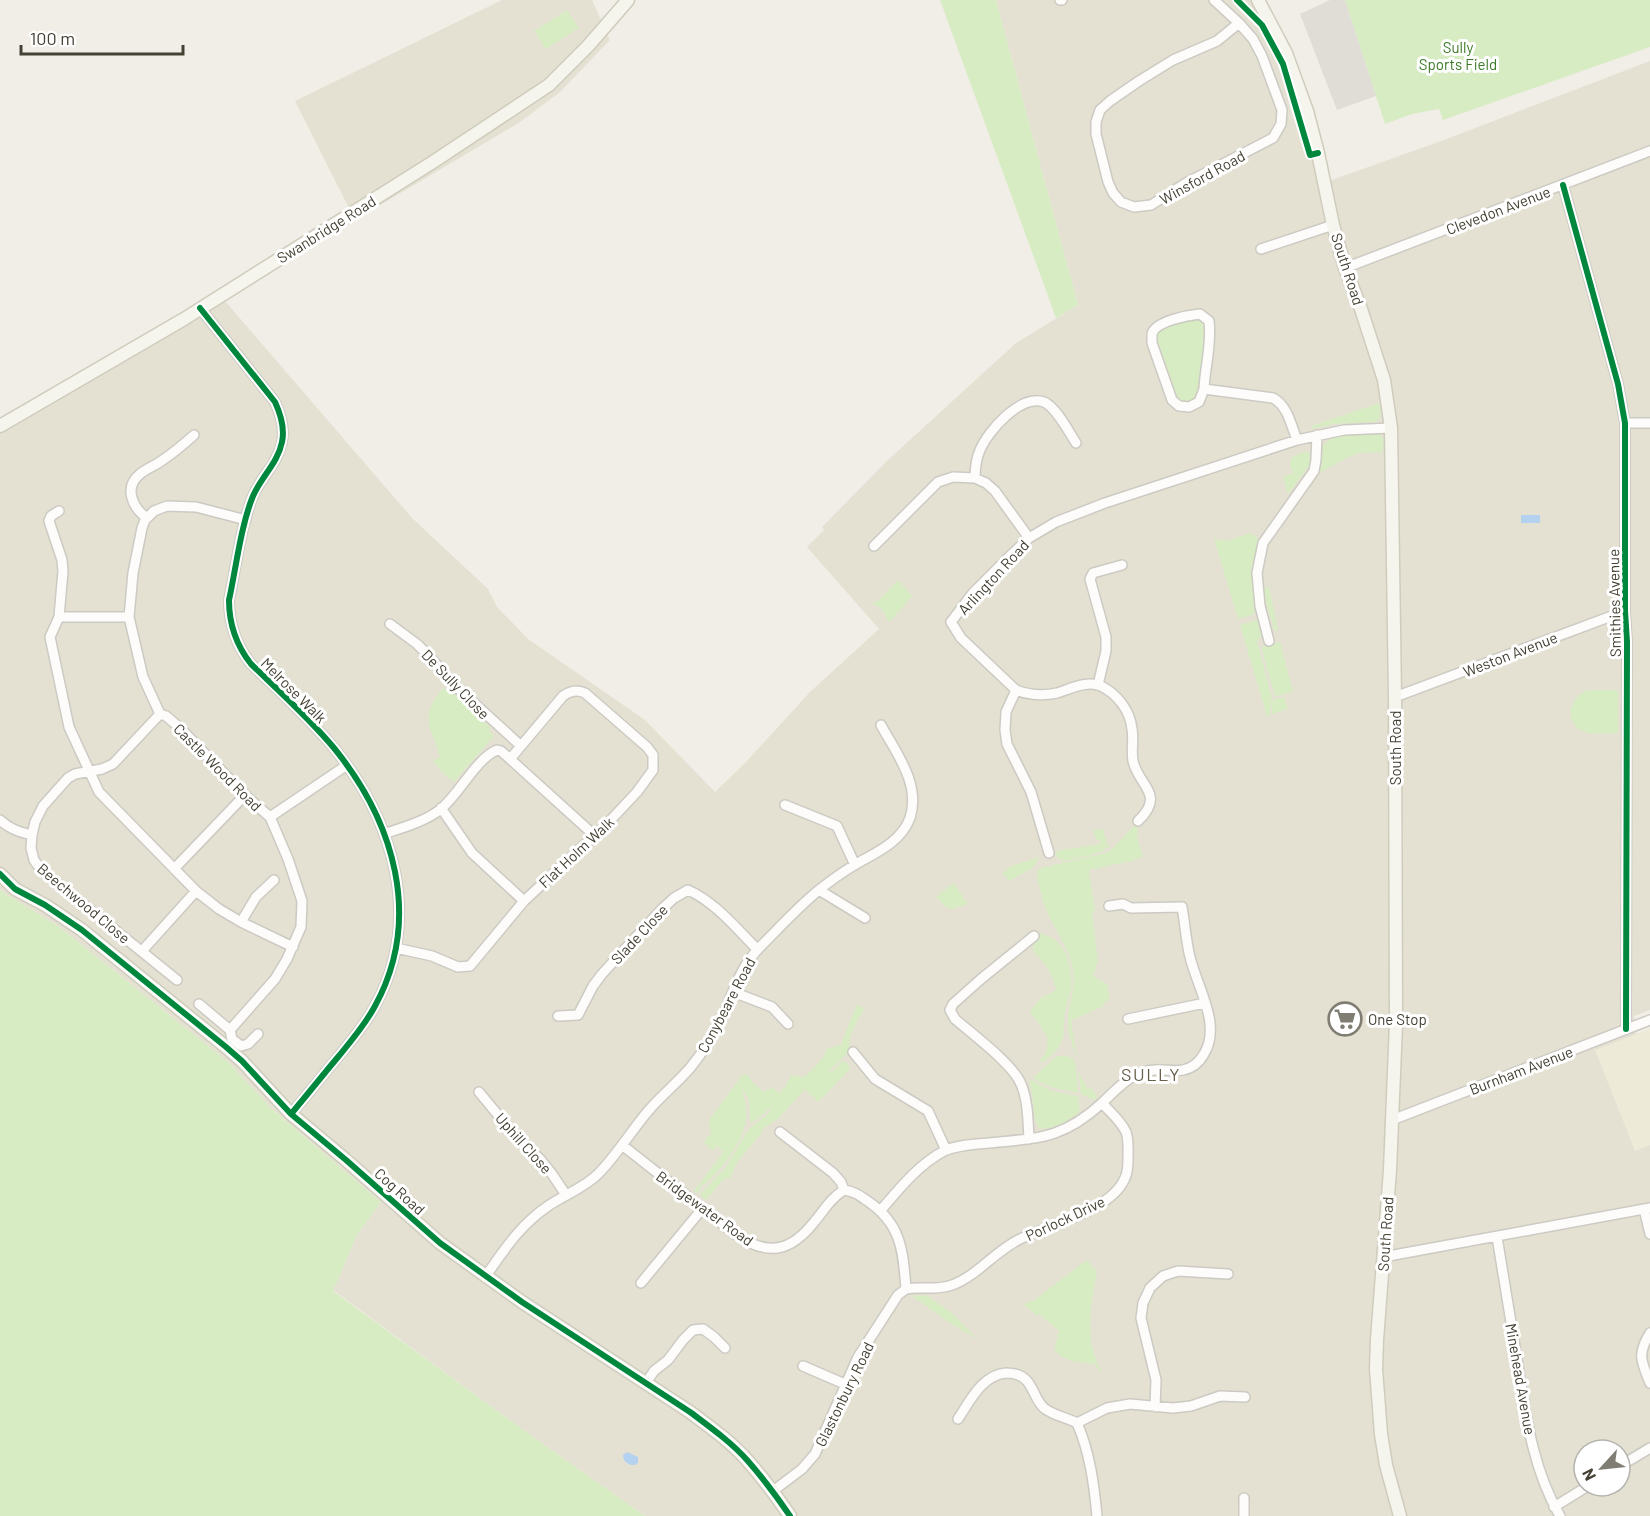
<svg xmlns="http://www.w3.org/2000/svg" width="1650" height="1516" viewBox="0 0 1650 1516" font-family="Barlow,sans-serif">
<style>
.residential{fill:#e4e1d3;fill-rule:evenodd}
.education{fill:#eeead8}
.green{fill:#d8ecc4}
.parking{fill:#dfddd6}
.water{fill:#b4d1f0}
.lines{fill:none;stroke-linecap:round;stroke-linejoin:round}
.street-casing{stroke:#cccac2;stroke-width:12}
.secondary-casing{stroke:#cfccbd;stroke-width:15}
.street{stroke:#fdfcfb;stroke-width:9}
.secondary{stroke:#f6f5ed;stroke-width:12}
.cycleway-casing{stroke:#fff;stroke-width:10}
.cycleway{stroke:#00873e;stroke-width:6}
.labels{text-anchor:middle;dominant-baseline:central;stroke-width:6;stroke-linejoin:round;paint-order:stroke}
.park-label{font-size:15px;fill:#397924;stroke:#fff}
.street-label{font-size:15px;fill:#444033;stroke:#fff}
.poi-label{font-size:15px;fill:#444033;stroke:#fff;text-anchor:start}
.quarter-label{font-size:18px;letter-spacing:1.5px;fill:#685f4a;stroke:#fff}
</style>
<rect width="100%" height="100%" fill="#f0eee6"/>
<path class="residential" d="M 502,0 L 592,0 L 610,40 L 560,92 L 520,122 L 355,220 L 295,101 Z
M 996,0 L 1251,0 L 1286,61 L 1311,151 L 1318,185 L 1444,140 L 1650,61 L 1650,1010 L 1634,1016 L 1636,1034 L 1650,1029 L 1650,1516 L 645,1516 L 526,1432 L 333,1290 L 357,1235 L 381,1202 L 273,1110 L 228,1062 L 58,926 L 4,893 L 0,889 L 0,431 L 172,334 L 225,301 L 412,518 L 488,589 L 497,607 L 528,639 L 645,720 L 715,792 L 745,763 L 810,692 L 879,629 L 807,547 L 824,530 L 822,527 L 888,460 L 1016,343 L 1078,305 ZM 1584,1450 L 1620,1450 L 1620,1486 L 1584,1486 Z"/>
<path class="education" d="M 1650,1029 L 1650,1145 L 1635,1151 L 1595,1050 Z"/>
<path class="green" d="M 940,0 L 996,0 L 1078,305 L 1056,318 Z
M 1345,0 L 1650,0 L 1650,47 L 1443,120 L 1439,109 L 1412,114 L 1385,124 Z
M 567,10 L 579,28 L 546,49 L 534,31 Z
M 1193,318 L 1199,318 L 1205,323 L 1207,333 L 1197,395 L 1196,399 C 1187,403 1182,405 1175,396 L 1155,337 L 1157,332 L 1161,329 Z
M 1379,403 C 1381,411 1383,418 1375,422 L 1334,424 L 1312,429 L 1311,426 Z
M 1375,432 L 1380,433 L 1383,438 L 1383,452 L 1359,453 L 1350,456 L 1318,474 L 1316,474 C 1320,466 1320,458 1322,450 C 1328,429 1358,433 1375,432 Z
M 1304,452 L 1309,452 L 1311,463 L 1288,494 L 1283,477 L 1293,473 L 1290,465 L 1292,457 Z
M 1251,533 L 1260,541 C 1250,564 1251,587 1256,611 L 1252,615 L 1238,619 L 1214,539 L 1227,541 Z
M 898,580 L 912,596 L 890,622 C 882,614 887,609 872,604 L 879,600 Z
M 1269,587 L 1277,626 L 1278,631 L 1274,629 L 1262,588 Z
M 1256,620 L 1261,623 L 1263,635 L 1257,641 L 1272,699 L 1269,716 L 1267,717 L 1240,625 Z
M 1280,642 L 1293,692 L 1275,696 L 1261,647 Z
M 443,688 L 445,690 L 448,689 L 491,728 L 489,731 L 494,736 L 454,782 L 441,771 L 433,761 L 440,757 C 431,725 418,718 443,688 Z
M 1587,690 L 1618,690 L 1618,733 C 1609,733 1597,735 1588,733 C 1564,727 1566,700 1587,690 Z
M 1284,697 L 1288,709 L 1272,714 L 1271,716 L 1273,700 Z
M 1137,823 L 1138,841 L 1143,857 L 1134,859 L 1134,861 C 1119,862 1105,868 1090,869 L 1089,873 L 1095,910 L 1092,914 L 1098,961 L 1093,976 L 1107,984 L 1110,1001 L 1107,1000 L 1101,1007 L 1071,1021 L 1077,1058 C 1072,1044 1067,1032 1068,1017 C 1069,1001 1076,987 1073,971 C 1070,948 1053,928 1045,907 C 1041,897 1039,885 1037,875 L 1038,870 L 1041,868 L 1102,854 L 1110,851 Z
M 1103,829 L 1107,845 L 1111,845 C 1100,856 1077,858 1062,861 L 1056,856 L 1054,853 L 1062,850 L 1100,844 L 1100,840 L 1096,839 L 1093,831 Z
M 1039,857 L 1033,868 L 1007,882 L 1007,877 L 1002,874 L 1009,867 Z
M 953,883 L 968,904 L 951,909 L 945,906 L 936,897 Z
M 0,889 L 4,893 L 58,926 L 228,1062 L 273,1110 L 381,1202 L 357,1235 L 333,1291 L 526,1432 L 645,1516 L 0,1516 Z
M 1040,934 C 1064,936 1074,967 1071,989 C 1069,999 1064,1010 1064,1021 C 1063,1030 1065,1034 1061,1043 C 1057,1052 1049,1057 1042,1063 L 1040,1060 L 1046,1053 L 1048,1038 L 1030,1011 L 1041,998 L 1056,990 C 1052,972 1046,964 1033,951 C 1035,945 1033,940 1036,935 Z
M 857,1004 L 864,1009 C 858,1021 846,1037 850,1051 L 828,1072 L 831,1073 L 843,1061 L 847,1063 L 850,1069 L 818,1102 L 805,1089 L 779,1118 L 764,1128 L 758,1137 L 737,1163 L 730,1178 L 724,1179 L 706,1200 L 700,1195 L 725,1168 L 748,1130 L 769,1113 L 772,1106 L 757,1120 L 750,1123 L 749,1099 L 741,1088 C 746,1099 748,1114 745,1125 C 741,1143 717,1178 701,1186 L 699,1191 L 696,1193 L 694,1191 L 724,1151 L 717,1146 L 713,1151 L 703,1142 L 711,1133 L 709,1120 L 743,1074 L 748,1075 L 752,1082 L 764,1092 L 772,1087 L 779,1093 L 786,1086 L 791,1075 L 805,1077 L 822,1059 L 828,1048 L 841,1045 Z
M 1058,1056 C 1065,1056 1071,1055 1075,1061 L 1078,1093 L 1050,1087 L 1033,1078 L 1052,1060 Z
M 1078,1072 L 1088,1089 L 1091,1088 L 1098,1097 L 1094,1100 L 1081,1094 Z
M 1032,1080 L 1051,1091 L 1078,1096 L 1080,1112 C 1069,1120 1053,1131 1039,1128 C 1031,1116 1035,1096 1029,1082 Z
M 1087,1260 L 1097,1272 C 1091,1304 1083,1341 1102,1371 L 1100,1372 L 1095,1364 C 1080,1362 1062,1362 1054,1349 L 1059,1331 L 1039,1314 L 1037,1316 L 1023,1304 L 1033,1301 Z
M 917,1295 L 928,1296 L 954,1315 L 977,1339 L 953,1325 L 912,1296 Z"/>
<path class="parking" d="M 1330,0 L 1345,0 L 1376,96 L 1337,110 L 1300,14 Z"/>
<path class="water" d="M 1521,515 L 1540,515 L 1540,523 L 1521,523 Z
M 627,1452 L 638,1457 L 638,1463 C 632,1468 623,1463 623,1455 Z"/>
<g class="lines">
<g class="street-casing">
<path id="street" d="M 1060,0 L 1062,0
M 1214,0 L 1239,23 L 1253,39 L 1262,56 L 1282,110 L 1281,124 L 1273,138 L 1186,183 L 1151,205 L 1134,207 L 1121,202 L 1113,193 L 1108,182 L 1096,134 L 1096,122 L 1100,110 L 1110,101 L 1139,81 L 1173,60 L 1217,41 L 1239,23
M 1563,185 L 1618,384 L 1625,423 L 1625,611 L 1627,642 L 1626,1029
M 1261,249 L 1333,225
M 1345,268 L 1650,151
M 200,308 L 275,402 C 281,415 285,428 282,442 C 278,463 261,477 253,496 C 241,525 236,568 229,600 C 229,625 236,645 251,664 C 279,691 309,718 334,748 C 394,822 423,918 375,1006 C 365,1025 351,1041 338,1057 C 322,1076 307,1095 291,1114
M 1204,389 C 1205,366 1212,344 1209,321 L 1200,314 C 1189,315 1155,321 1152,334 C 1152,334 1152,343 1152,343 L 1172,400 L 1179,406 L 1189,407 L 1199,402 L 1204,389 L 1273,398 C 1288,406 1291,425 1297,440
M 1625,423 L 1650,423
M 975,478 L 986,483 L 995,491 L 1029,538
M 59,511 L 51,516 L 49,521 L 62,560 L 63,571 L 59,617
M 147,518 C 133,508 123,488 140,474 C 147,468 157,465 164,459 C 175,452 185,443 194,435
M 246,520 L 196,507 L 167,506 L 154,511 L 145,520 L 142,528 L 133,573 L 129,617 L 143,677 L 160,714 L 166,716 L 180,728 L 245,795 L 270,817 L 288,859 L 302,901 L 301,927 L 287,959 L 275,979 L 230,1030 L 232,1039 L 241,1046 L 248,1044 L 258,1034
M 874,546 L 938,482 L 953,477 L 975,478 C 975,469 976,459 980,450 C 988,431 1020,394 1044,402 C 1056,407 1069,432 1076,443
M 129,617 L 59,617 L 50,637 L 69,727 L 99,792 L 196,891 L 219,909 L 241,922 L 293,947
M 390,624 L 417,644 L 429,656 L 452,683 L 521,746
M 1269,641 L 1260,606 L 1257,573 L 1263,543 L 1314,471 L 1316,460 L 1317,435
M 1098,685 L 1106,651 L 1106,637 L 1090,579 L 1093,573 L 1122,565
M 1016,690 L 1006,712 L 1005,730 L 1007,744 L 1031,792 L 1049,853
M 1395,697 L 1625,611
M 160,714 L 113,764 L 102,769 L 75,774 L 68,778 L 43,806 L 35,822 L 32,835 L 31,848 L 34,860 L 42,871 L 177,980
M 785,805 L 837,826 L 855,865
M 441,808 L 472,853 L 524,901
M 270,817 L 347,765
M 0,820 C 10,829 19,832 32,835
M 1138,821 C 1166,794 1139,787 1133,761 C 1131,750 1134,739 1132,729 C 1130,710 1117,694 1101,686 C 1087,680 1070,689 1057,693 C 1043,696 1029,695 1016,690 L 961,638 L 951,622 L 973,593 L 1011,555 L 1029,538 L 1056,522 L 1105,503 L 1297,440 L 1344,430 L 1391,428
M 384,834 C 404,827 424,822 441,809 C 459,794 477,758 497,750 L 501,751 L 510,759 L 594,835
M 174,869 L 245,795
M 819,890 L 865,918
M 241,922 L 256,897 L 274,880
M 396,948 L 432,956 L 458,967 L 470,966 L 524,901 L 607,824 L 637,792 L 653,770 L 653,755 L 647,747 L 585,693 C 577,689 570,691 563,696 L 510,759
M 142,951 L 196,891
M 733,992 L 772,1007 L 788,1024
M 199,1004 L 230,1030
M 558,1016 L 578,1015 L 593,986 L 602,974 L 661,910 L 674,898 L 688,890 C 715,902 736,928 757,949
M 1128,1019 L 1205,1003
M 853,1052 L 875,1079 L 928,1111 L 946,1150
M 479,1092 L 517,1138 L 540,1159 L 552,1174 L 566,1195
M 1392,1120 L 1650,1020
M 1029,1139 C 1028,1121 1028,1100 1021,1084 C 1013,1064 972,1034 955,1019 L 950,1010 L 953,1004 L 981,979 L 1034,936
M 622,1145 L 735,1234 C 768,1257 791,1252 815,1221 C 825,1209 831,1198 844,1190
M 1644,1209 L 1650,1234
M 881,1210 C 900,1188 918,1165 944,1151 C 957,1145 975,1144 989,1143 C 1039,1138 1063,1139 1102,1103
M 1497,1237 C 1504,1279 1511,1322 1518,1365 C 1526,1417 1533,1470 1560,1516
M 1383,1257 L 1650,1208
M 485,1277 C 505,1249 519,1226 548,1206 C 564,1195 584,1188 598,1174 C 617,1155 631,1131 649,1110 C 662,1095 677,1083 690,1068 C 705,1050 718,1027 727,1006 C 736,984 743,964 760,947 C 779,928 798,907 819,890 C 830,881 843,872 856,864 C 877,852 901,842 910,818 C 921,784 896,753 881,725
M 641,1283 L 702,1209
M 906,1289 C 922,1286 936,1291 952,1285 C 977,1276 995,1251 1020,1239 C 1050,1225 1112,1210 1125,1178 C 1128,1172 1128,1165 1128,1159 C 1128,1151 1129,1140 1126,1132 C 1121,1121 1110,1112 1102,1103 C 1118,1088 1132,1071 1155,1070 C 1164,1069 1174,1072 1183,1070 C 1193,1068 1199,1063 1204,1054 C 1222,1025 1197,987 1190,957 C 1186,941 1185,924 1182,907 L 1131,908 L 1123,904 L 1109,906
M 1650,1333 C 1637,1354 1641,1361 1650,1383
M 803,1366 L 847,1385
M 646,1383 L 654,1371 L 668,1360 L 683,1340 L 693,1330 L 703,1329 L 714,1337 L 725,1348
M 1155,1407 L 1156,1380 L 1141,1318 L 1143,1303 L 1150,1288 L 1163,1276 L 1178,1271 L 1228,1274
M 958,1419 C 970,1401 982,1375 1006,1373 C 1014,1373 1022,1375 1027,1381 C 1034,1389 1036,1401 1044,1408 C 1054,1416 1066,1417 1077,1423 C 1090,1453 1094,1484 1097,1516
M 1077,1423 L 1107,1408 L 1130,1404 L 1173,1408 L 1191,1406 L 1220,1396 L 1245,1397
M 1620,1466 L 1650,1448
M 773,1491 L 802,1469 L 815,1454 L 858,1357 L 898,1295 L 906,1289 C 903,1252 902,1225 869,1202 C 860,1196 856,1192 844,1190 L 841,1182 L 833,1173 L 780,1132
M 1244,1498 L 1244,1516
M 1554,1507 L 1588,1486"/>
</g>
<g class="secondary-casing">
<path id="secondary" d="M 1258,0 L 1286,53 L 1307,111 L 1318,153 L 1333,225 L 1345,268 L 1361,309 L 1384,380 L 1391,428 L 1395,697 L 1396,1024 L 1390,1170 L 1377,1340 L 1376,1369 L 1381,1434 L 1386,1465 L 1400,1516
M 0,426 L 184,319 L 433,162 L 549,85 L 588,46 L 628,0
M 0,874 L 15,889 L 45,905 L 82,930 L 226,1047 L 242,1061 L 291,1114 L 346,1160 L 440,1243 L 522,1302 L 690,1412 C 710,1427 731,1442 747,1460 C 763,1478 777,1497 790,1516"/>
</g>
<use href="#street" class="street"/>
<use href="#secondary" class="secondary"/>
<g class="cycleway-casing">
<path id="cycleway" d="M 1237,0 L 1262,25 L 1283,64 L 1310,155 L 1318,153
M 1563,185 L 1618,384 L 1625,423 L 1625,611 L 1627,642 L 1626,1029
M 200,308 L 275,402 C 281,415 285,428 282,442 C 278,463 261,477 253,496 C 241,525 236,568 229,600 C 229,625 236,645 251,664 C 279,691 309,718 334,748 C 394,822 423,918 375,1006 C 365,1025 351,1041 338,1057 C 322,1076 307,1095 291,1114
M 0,874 L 15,889 L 45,905 L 82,930 L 226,1047 L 242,1061 L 291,1114 L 346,1160 L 440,1243 L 522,1302 L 690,1412 C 710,1427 731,1442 747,1460 C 763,1478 777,1497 790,1516"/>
</g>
<use href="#cycleway" class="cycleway"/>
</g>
<defs>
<g id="supermarket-ring" transform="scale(1.725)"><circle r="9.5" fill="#fff" stroke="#807d72" stroke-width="1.5"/><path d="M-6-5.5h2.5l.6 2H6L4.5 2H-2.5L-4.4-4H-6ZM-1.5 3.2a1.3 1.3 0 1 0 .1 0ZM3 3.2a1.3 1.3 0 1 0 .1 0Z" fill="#807d72"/></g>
</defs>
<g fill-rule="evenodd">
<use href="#supermarket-ring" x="1345" y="1019"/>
</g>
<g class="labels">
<g class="park-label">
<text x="1458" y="47">Sully<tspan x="1458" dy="17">Sports Field</tspan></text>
</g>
<g class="street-label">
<text transform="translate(1202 177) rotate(-29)">Winsford Road</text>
<text transform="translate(1498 210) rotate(-21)">Clevedon Avenue</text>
<text transform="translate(326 229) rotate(-32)">Swanbridge Road</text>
<text transform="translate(1348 269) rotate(72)">South Road</text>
<text transform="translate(993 577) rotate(-47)">Arlington Road</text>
<text transform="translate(1614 603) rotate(-91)">Smithies Avenue</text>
<text transform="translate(1510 654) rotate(-21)">Weston Avenue</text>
<text transform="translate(456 684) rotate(46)">De Sully Close</text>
<text transform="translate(294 690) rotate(45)">Melrose Walk</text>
<text transform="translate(1395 748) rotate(-90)">South Road</text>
<text transform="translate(218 767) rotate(45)">Castle Wood Road</text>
<text transform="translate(576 852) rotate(-43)">Flat Holm Walk</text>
<text transform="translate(84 903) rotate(40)">Beechwood Close</text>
<text transform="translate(639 934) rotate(-47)">Slade Close</text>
<text transform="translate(726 1005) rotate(-62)">Conybeare Road</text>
<text transform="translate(1521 1070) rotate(-21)">Burnham Avenue</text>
<text transform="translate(524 1143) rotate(48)">Uphill Close</text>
<text transform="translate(400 1191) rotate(42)">Cog Road</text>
<text transform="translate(705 1208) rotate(36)">Bridgewater Road</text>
<text transform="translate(1065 1218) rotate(-25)">Porlock Drive</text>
<text transform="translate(1385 1234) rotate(-86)">South Road</text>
<text transform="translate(1521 1379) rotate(80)">Minehead Avenue</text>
<text transform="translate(844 1394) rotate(-64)">Glastonbury Road</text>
</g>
<g class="poi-label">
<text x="1368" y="1019">One Stop</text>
</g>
<g class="quarter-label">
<text x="1151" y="1074">SULLY</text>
</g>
</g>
<g transform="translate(1602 1468) rotate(243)"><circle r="28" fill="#ffffff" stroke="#b4b3ad" stroke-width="1.5"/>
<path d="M0-4.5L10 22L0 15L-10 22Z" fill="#807d72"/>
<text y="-9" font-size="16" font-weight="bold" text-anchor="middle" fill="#444033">N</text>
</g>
<path d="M21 45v9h162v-9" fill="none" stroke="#444033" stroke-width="3"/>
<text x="30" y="45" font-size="18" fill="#444033" stroke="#ffffff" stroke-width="4.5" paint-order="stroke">100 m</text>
</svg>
